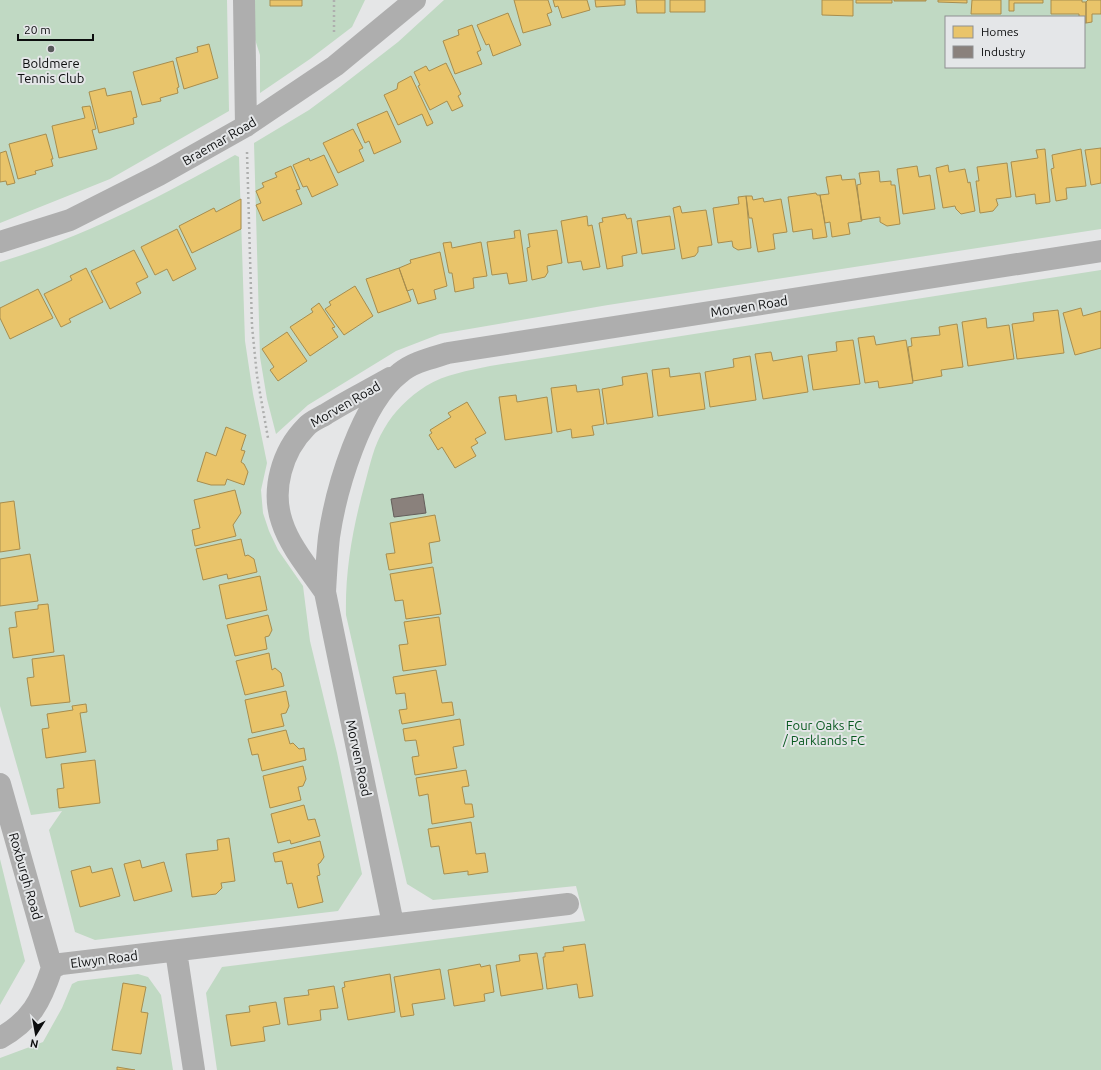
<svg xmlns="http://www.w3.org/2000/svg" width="1101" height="1070" viewBox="0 0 1101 1070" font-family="Ubuntu,sans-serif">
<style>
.green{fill:#c0d9c3;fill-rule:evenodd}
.homes{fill:#e9c46a;stroke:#a78d4e}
.industry{fill:#8a817c;stroke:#645e5b}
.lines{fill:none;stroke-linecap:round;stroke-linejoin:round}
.path{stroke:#aeafae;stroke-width:2.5;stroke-dasharray:2 3;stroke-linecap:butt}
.street{stroke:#aeaeae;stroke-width:22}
.poi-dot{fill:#58595a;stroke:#e4e6e8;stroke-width:1.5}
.labels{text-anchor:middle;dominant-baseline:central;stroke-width:4;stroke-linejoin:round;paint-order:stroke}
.poi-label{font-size:13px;fill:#0c0d0e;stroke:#e4e6e8}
.street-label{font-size:13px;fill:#0c0d0e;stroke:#e4e6e8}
.park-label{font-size:13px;fill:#08591f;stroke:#e4e6e8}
</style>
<rect width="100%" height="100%" fill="#e5e6e7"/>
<path class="green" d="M 0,0 L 227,0 L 229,111 L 110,179 L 0,223 Z
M 253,0 L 365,0 L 352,27 L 310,59 L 260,93 L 260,55 L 253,33 Z
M 444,0 L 1101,0 L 1101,229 L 608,305 L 440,334 L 396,351 L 308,405 L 276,434 L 267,399 L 260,357 L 254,143 L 309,110 L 340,87 L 398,42 ZM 946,17 L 1084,17 L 1084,67 L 946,67 Z
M 235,155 L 239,157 L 245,341 L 253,394 L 267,463 L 261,490 L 263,513 L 269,531 L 278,550 L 303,586 L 310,641 L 337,753 L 362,874 L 338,911 L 95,940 L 75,932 L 49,830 L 62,811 L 31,815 L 0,706 L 0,262 C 87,236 157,198 235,155 Z
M 1101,270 L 1101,1070 L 217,1070 L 206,993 L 222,967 L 585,921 L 576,886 L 433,900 L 407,884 L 346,615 C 345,569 353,527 365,483 C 370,465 374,445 384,429 C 394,411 409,397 426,386 C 445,374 468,371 490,366 Z
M 0,859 L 25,961 L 0,1005 Z
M 138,974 L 148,977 L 161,995 L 173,1070 L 0,1070 L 0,1058 L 43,1042 L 62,1008 L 72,984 L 78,981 Z"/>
<path class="homes" d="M 270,0 L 302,0 L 302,6 L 270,6 Z
M 514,0 L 548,0 L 552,12 L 547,14 L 551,25 L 523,33 Z
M 553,0 L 587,0 L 590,10 L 562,18 L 558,6 L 555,7 Z
M 595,0 L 625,0 L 625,5 L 596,7 Z
M 636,0 L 665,0 L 665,13 L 637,13 Z
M 670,0 L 705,0 L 705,12 L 670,12 Z
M 822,0 L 853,0 L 853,16 L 822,15 Z
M 856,0 L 892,0 L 892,3 L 856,3 Z
M 894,0 L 926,0 L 926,1 L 894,1 Z
M 938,0 L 967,0 L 967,3 L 938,2 Z
M 972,0 L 1001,0 L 1001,14 L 971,14 Z
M 1009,0 L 1043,0 L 1043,3 L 1014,3 L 1014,11 L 1009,11 Z
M 1051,0 L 1082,0 L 1082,2 L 1086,2 L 1086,23 L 1084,23 L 1084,17 L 1079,17 L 1079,14 L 1051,14 Z
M 1088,0 L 1101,0 L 1101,14 L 1092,14 L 1092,22 L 1086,23 L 1086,2 Z
M 508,13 L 521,45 L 493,56 L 489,44 L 486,45 L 477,25 Z
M 472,25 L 481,50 L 477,52 L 482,64 L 455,74 L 443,41 L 459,35 L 458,30 Z
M 209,44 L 218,78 L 184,89 L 176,58 L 198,52 L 197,47 Z
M 173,61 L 179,87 L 177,88 L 178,93 L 160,98 L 161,101 L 142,105 L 133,72 Z
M 446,63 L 461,94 L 458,96 L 463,106 L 452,111 L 447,101 L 430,110 L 418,86 L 420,85 L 414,72 L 426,66 L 429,71 Z
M 411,76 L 433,123 L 427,126 L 422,114 L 398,125 L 384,95 L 397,89 L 398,83 Z
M 105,88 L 107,96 L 131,91 L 137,117 L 133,118 L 134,124 L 99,133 L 89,92 Z
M 90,106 L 96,129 L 92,130 L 97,149 L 59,158 L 52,126 L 85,118 L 82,107 Z
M 387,111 L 401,142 L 374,154 L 369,141 L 365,143 L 357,124 Z
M 353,129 L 363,148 L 359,150 L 364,161 L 338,173 L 323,143 Z
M 46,134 L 53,159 L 51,159 L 53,166 L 35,171 L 36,174 L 18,179 L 9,144 Z
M 1101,148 L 1101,183 L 1091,185 L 1085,150 Z
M 1045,149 L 1050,202 L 1036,204 L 1035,194 L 1016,197 L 1011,162 L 1038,158 L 1036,150 Z
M 1081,149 L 1086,186 L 1066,188 L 1067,199 L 1056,201 L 1051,169 L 1054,168 L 1052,155 Z
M 6,151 L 15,183 L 7,185 L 6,181 L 0,182 L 0,153 Z
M 324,155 L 338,185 L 312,197 L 307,186 L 303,187 L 293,165 L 309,158 L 310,161 Z
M 1007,163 L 1011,197 L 996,199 L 998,205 L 993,211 L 980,213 L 976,181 L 979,181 L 977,167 Z
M 948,165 L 949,172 L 965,169 L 968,183 L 970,182 L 975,211 L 961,214 L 956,209 L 955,206 L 943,208 L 936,168 Z
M 291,166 L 300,189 L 296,190 L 302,204 L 263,221 L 256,205 L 261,203 L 256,191 L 264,187 L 262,183 L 277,177 L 275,173 Z
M 917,166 L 919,177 L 930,175 L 935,209 L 903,214 L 897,169 Z
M 879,171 L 880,182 L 891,181 L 891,185 L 895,185 L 900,224 L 887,226 L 880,222 L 880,217 L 861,220 L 857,185 L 861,184 L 859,173 Z
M 841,175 L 842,180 L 855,179 L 862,221 L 848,223 L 850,234 L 832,237 L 830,222 L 825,223 L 820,195 L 829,194 L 826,177 Z
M 816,193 L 817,195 L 820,195 L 827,237 L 813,239 L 812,229 L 793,232 L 788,197 Z
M 746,196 L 751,248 L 738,250 L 733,247 L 732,241 L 718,243 L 713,208 L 739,204 L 738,197 Z
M 746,196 L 752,196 L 753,200 L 763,198 L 764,202 L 781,199 L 787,232 L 773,234 L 775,249 L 758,252 L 752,218 L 749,218 Z
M 241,199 L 241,229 L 192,253 L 179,226 L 214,208 L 216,212 Z
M 680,206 L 682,213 L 706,210 L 712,245 L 698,247 L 698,252 L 695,256 L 682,259 L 673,208 Z
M 625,214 L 627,219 L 631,218 L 637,253 L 622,256 L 623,266 L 607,269 L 599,223 L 603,222 L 602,218 Z
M 587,216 L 588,226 L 592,225 L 600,267 L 583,270 L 581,261 L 568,263 L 561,221 Z
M 670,216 L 675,249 L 642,254 L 637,221 Z
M 177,229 L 196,269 L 173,281 L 167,269 L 155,275 L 141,247 Z
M 520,230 L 527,281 L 509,284 L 507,273 L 492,275 L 487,242 L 515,238 L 514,231 Z
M 557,230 L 562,263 L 547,266 L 548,272 L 545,277 L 532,280 L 527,248 L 530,247 L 528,234 Z
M 451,242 L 452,248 L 481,242 L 487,276 L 473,278 L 474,288 L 455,292 L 452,273 L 449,273 L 443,243 Z
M 134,250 L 148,277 L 136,283 L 141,293 L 110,309 L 91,271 Z
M 440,252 L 447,286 L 434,290 L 436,299 L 418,304 L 413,289 L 407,291 L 399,268 L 411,263 L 410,260 Z
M 86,268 L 103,302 L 69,319 L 71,322 L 61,327 L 44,294 L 72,280 L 70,276 Z
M 399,268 L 411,301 L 378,313 L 366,279 Z
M 355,286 L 373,316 L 344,335 L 325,309 L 331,305 L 329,302 Z
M 38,289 L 53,318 L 10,339 L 0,318 L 0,308 Z
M 319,303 L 335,327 L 332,328 L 338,337 L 310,356 L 290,327 L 313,312 L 311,309 Z
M 1081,308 L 1083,316 L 1101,311 L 1101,348 L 1075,355 L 1063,313 Z
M 1058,310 L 1064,353 L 1017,359 L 1012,324 L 1034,321 L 1033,313 Z
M 986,318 L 987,328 L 1009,325 L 1014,359 L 968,366 L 962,322 Z
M 957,324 L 963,367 L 941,370 L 942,376 L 913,381 L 908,347 L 912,346 L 911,338 L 940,335 L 939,327 Z
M 287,332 L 307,361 L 278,381 L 270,370 L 274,367 L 262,349 Z
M 874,336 L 876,345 L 906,340 L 913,383 L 879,388 L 878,381 L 865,383 L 858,338 Z
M 853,340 L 860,384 L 813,390 L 808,355 L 837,351 L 836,342 Z
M 771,352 L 773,361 L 802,356 L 808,392 L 763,399 L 755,354 Z
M 750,356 L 756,400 L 710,407 L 705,372 L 734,367 L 733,359 Z
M 669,368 L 670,377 L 700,373 L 705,409 L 658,416 L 652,370 Z
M 647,373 L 653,417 L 607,424 L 602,389 L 623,385 L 622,377 Z
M 576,385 L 577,392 L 599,389 L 604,424 L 592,426 L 594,435 L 572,438 L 571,429 L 557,432 L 551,388 Z
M 516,395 L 517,402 L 547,397 L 552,433 L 505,440 L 499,397 Z
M 467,402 L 486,433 L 475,439 L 478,443 L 471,447 L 476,456 L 455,468 L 442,447 L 438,450 L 429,435 L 432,433 L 430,430 L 451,417 L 448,413 Z
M 226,427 L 246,435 L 241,450 L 245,451 L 241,462 L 244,464 L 248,472 L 244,485 L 227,479 L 225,485 L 211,485 L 197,481 L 206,452 L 216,456 Z
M 235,490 L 241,513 L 233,525 L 236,536 L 195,546 L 192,530 L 200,528 L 194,500 Z
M 14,501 L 20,549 L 0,552 L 0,503 Z
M 435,515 L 440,541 L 429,543 L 432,563 L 389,570 L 386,554 L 395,553 L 390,523 Z
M 241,539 L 245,556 L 248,555 L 254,559 L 257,572 L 228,579 L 227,574 L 203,580 L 196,549 Z
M 30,554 L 38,601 L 0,606 L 0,559 Z
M 433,567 L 441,614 L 406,619 L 403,600 L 395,601 L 390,574 Z
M 260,576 L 267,610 L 226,619 L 219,585 Z
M 48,604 L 54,652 L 13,658 L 9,628 L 17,627 L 15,612 L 38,609 L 38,605 Z
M 268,615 L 272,630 L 269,636 L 265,637 L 267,649 L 235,656 L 227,625 Z
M 439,617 L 446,665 L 403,671 L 399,645 L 408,644 L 404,622 Z
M 269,653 L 272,670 L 275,668 L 281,673 L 284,686 L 245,695 L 236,661 Z
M 64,655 L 70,702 L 31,706 L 27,678 L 34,677 L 32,659 Z
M 436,670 L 442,703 L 452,702 L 454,715 L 402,724 L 399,710 L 407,709 L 405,693 L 396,694 L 393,677 Z
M 286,691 L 289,706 L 286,713 L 281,714 L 284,726 L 252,733 L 245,700 Z
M 86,704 L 87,712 L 80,713 L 86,752 L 46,758 L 42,729 L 49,728 L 47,714 L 73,710 L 72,706 Z
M 460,719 L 464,745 L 453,747 L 457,768 L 415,775 L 412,757 L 419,756 L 416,740 L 405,741 L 403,729 Z
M 286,730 L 290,744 L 293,743 L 299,749 L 304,748 L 306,760 L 262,771 L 258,754 L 252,755 L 248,739 Z
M 95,760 L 100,803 L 59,808 L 57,789 L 64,788 L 61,764 Z
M 303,766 L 306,779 L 303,786 L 298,787 L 301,800 L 270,808 L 263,776 Z
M 466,770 L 469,786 L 462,787 L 465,804 L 472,804 L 474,817 L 432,824 L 428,794 L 419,796 L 416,778 Z
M 304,805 L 308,820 L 315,819 L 320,836 L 291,844 L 290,840 L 278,843 L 271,814 Z
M 471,822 L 476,854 L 485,853 L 488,872 L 468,875 L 468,871 L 444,874 L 439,846 L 431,847 L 428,829 Z
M 229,838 L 235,881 L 221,883 L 222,888 L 216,894 L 192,897 L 186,854 L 218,850 L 217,840 Z
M 320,841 L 324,857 L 320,863 L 318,864 L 320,875 L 317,876 L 323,902 L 298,908 L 292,883 L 287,884 L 282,861 L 275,862 L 273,853 Z
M 140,860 L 142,868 L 164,862 L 172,891 L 134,901 L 124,864 Z
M 90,866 L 92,873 L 112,868 L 120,896 L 80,907 L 71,871 Z
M 585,944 L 593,996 L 579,998 L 577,984 L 547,989 L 543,957 L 545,957 L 545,953 L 564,951 L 563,947 Z
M 537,953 L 543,989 L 501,996 L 496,965 L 520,961 L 519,955 Z
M 480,964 L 481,967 L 490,965 L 494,992 L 484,994 L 485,1001 L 454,1006 L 448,970 Z
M 440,969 L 445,999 L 412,1004 L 414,1015 L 401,1017 L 394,977 Z
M 390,974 L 395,1012 L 348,1020 L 342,988 L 345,987 L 344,982 Z
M 123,983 L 146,987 L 141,1012 L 148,1013 L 141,1054 L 112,1050 Z
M 334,986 L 338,1008 L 320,1010 L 321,1020 L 288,1025 L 284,998 L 309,995 L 308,990 Z
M 276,1002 L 280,1024 L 263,1027 L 265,1041 L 231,1046 L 226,1015 L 250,1012 L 249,1006 Z
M 117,1067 L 135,1070 L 117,1070 Z"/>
<path class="industry" d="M 423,494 L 426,513 L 394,517 L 391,499 Z"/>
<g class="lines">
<path class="path" d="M 334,0 L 334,35
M 247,152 L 252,326 L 257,376 L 268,438"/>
<path class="street" d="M 244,0 L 246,126
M 0,242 L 70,220 L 159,175 L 246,126 L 335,66 L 415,0
M 325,592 C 310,570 290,547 282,522 C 271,490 282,451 306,427 C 311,421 320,418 326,414 C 347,401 369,390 390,378
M 0,784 L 52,968
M 393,924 L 325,592 C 326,574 327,555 329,537 C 336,489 361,403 400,373 C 413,362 432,358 448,353 L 1101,251
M 176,951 L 194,1070
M 0,1038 C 31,1021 41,1001 52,968 L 61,964 L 568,904"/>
</g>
<circle class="poi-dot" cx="51" cy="49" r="4"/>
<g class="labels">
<g class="poi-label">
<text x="51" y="63">Boldmere<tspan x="51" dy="15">Tennis Club</tspan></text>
</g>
<g class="street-label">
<text transform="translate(219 141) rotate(-30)">Braemar Road</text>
<text transform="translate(749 306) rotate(-9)">Morven Road</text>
<text transform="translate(345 404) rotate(-30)">Morven Road</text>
<text transform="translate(359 758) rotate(78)">Morven Road</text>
<text transform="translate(26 876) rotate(74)">Roxburgh Road</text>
<text transform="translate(104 959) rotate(-7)">Elwyn Road</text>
</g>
<g class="park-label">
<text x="824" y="725">Four Oaks FC<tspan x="824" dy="15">/ Parklands FC</tspan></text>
</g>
</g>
<rect x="945" y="16" width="140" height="52" fill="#e4e6e8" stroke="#8e8f91"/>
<rect x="953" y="26" width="20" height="12" fill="#e9c46a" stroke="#8e8f91"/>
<text x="981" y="36" font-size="12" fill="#0c0d0e">Homes</text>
<rect x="953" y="46" width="20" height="12" fill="#8a817c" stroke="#8e8f91"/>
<text x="981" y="56" font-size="12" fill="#0c0d0e">Industry</text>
<g transform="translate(36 1034) rotate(191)" stroke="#e4e6e8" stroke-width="3" paint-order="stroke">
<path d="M0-3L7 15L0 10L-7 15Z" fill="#0c0d0e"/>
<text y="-6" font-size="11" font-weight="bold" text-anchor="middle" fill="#0c0d0e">N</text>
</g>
<path d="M18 34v6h75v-6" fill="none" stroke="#0c0d0e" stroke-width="2"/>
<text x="24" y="34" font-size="12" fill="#0c0d0e" stroke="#e4e6e8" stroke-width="3" paint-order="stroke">20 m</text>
</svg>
